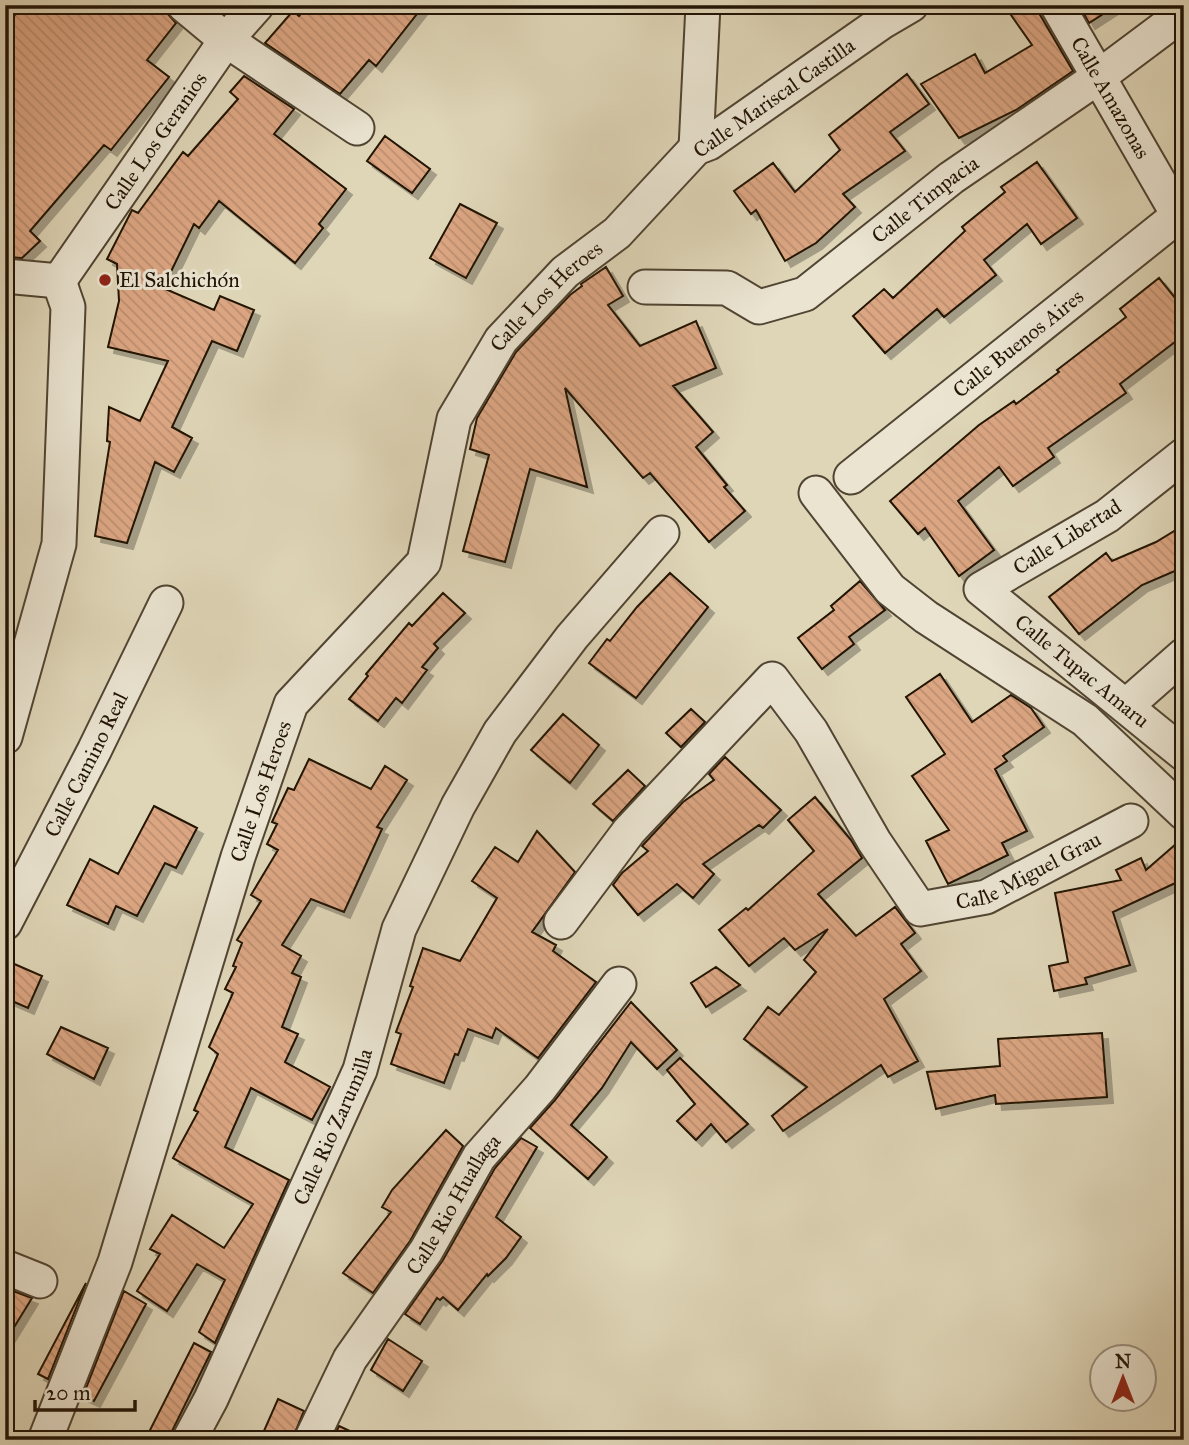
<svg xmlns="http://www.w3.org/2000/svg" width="1189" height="1445" viewBox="0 0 1189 1445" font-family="'IM FELL Great Primer',serif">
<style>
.building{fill:url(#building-back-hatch);stroke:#211306;stroke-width:2;filter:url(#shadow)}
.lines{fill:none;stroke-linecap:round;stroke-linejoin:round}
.street-casing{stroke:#504432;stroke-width:37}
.street{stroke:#eae4d1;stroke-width:33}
.poi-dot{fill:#8f2418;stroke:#eae4d1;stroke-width:2.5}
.labels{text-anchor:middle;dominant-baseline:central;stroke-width:6;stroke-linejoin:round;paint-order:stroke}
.street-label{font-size:21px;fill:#211306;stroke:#eae4d1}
.poi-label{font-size:21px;fill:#211306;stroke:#eae4d1;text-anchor:start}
</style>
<defs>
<pattern id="building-back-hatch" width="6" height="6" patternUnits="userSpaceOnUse" patternTransform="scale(1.75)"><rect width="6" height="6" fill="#dca683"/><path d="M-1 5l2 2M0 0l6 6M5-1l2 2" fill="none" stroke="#bc8e70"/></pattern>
<filter id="shadow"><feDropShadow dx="6" dy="6" stdDeviation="0" flood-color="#0004"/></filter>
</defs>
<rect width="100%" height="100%" fill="#dfd6b8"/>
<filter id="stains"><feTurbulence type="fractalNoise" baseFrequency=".00286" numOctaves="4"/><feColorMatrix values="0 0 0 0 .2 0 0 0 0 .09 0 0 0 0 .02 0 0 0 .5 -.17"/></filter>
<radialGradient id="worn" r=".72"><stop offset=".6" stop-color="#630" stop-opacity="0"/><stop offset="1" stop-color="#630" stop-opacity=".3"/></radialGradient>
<path class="building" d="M 22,5 L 165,5 L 166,12 L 176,23 L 147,60 L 169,77 L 111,150 L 104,145 L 30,231 L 40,241 L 22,258 L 5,257 L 5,29 Z
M 308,5 L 424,5 L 376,66 L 369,60 L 340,94 L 265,43 L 293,11 L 299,16 Z
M 1004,5 L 1038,5 L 1040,15 L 1073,71 L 1016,110 L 959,138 L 921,84 L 975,54 L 985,73 L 1032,45 Z
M 1079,5 L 1117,5 L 1089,23 Z
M 907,74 L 929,104 L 890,132 L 905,151 L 843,194 L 855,207 L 816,243 L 785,261 L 756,210 L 751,214 L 734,191 L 773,163 L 795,192 L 840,150 L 829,135 Z
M 244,76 L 294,109 L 274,134 L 346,189 L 319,224 L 323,228 L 295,263 L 219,201 L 199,228 L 194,224 L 163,288 L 214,310 L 220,296 L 254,310 L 237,351 L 212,341 L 172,427 L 192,438 L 174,472 L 155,462 L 127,543 L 95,536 L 110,442 L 107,441 L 109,407 L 140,421 L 168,361 L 108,347 L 119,301 L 117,264 L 107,259 L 132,210 L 138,213 L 183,152 L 188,156 L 238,99 L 230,92 Z
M 385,136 L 430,169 L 412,193 L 367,161 Z
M 1037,162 L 1077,218 L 1041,244 L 1027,224 L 984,260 L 996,275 L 944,317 L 937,309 L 885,353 L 853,316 L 884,289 L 893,298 L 965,231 L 962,227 L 1005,192 L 1001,187 Z
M 460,204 L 497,223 L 466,278 L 430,258 Z
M 606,267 L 623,296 L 608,305 L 640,346 L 696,321 L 716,368 L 673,386 L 713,432 L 696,447 L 727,485 L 724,487 L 745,511 L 709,542 L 650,473 L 643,478 L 565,388 L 587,487 L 530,469 L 505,562 L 463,551 L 489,455 L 470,449 L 477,418 L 516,352 L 570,295 L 582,286 L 581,284 Z
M 1159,278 L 1184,309 L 1184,335 L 1120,384 L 1126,393 L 1048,448 L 1054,457 L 1013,486 L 999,467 L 958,501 L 994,550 L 959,576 L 925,528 L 918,534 L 890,501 L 979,425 L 1014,401 L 1016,404 L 1059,372 L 1057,370 L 1126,317 L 1120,309 Z
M 1184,525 L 1184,567 L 1142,585 L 1079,634 L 1049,597 L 1106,553 L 1112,561 L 1156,542 Z
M 670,573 L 708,607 L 636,698 L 589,663 L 607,639 L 610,641 L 637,607 Z
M 860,581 L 885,610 L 849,637 L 854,644 L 822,669 L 798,638 L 834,610 L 831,606 Z
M 443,593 L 465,613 L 434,644 L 438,648 L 422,667 L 427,670 L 402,703 L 396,698 L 378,721 L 349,699 L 368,676 L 366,674 L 409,623 L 412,626 Z
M 940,674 L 972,722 L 1011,695 L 1031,708 L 1044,727 L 1003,756 L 1007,761 L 995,769 L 1027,831 L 1002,843 L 1008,855 L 948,884 L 926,841 L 949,830 L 912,776 L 945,754 L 906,697 Z
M 691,709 L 705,722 L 681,747 L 666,733 Z
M 563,714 L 599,745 L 570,783 L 531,750 Z
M 725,757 L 781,810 L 763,828 L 759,825 L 703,864 L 714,874 L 693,898 L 677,884 L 638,915 L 613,885 L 622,873 L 648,851 L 642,846 L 683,802 L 714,780 L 709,774 Z
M 309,759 L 371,789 L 385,766 L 407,780 L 377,827 L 382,829 L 344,912 L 311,899 L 282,945 L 301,956 L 292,973 L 301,977 L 282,1027 L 298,1034 L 285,1062 L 330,1087 L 312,1120 L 251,1088 L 225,1147 L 289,1180 L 215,1343 L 199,1332 L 225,1280 L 197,1264 L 167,1311 L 137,1291 L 160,1254 L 150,1249 L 172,1215 L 224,1248 L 253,1204 L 173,1158 L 198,1112 L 194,1110 L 218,1054 L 209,1047 L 233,993 L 225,989 L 236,967 L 233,966 L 242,943 L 237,940 L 261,901 L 251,895 L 278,850 L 267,844 L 277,824 L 272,822 L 288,788 L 294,790 Z
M 628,770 L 645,786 L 613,821 L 593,804 Z
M 815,797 L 851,840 L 862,858 L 818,894 L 856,936 L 895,907 L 915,933 L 901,944 L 921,971 L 884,999 L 918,1061 L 888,1077 L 881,1065 L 783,1131 L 772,1116 L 807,1087 L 744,1039 L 768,1007 L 779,1015 L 816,972 L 804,960 L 828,929 L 795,950 L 784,938 L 749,966 L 719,930 L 746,908 L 748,910 L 814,851 L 788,820 Z
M 154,806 L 197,828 L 176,868 L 165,863 L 137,916 L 116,906 L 108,924 L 67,905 L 90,859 L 118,874 Z
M 537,831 L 575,872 L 532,932 L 556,945 L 553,951 L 596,982 L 538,1058 L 496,1028 L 492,1038 L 468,1029 L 458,1055 L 455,1054 L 444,1083 L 391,1064 L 401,1034 L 396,1032 L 413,987 L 410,986 L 423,948 L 460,961 L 497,898 L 472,881 L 495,847 L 518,862 Z
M 1184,837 L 1184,879 L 1113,912 L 1130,965 L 1085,978 L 1087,984 L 1054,991 L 1049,966 L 1068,962 L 1055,893 L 1121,880 L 1116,870 L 1141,858 L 1146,870 Z
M 12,963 L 42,976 L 28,1008 L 5,998 L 5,978 Z
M 716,967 L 740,985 L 706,1007 L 691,983 Z
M 631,1002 L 677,1050 L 657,1069 L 631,1042 L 602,1088 L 571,1125 L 607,1157 L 588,1179 L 530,1128 L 555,1100 Z
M 61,1027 L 108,1048 L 94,1079 L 47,1054 Z
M 1102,1033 L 1107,1097 L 996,1104 L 995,1095 L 936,1109 L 927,1072 L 1000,1066 L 998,1039 Z
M 680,1058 L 748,1124 L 726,1142 L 711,1124 L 696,1140 L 677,1121 L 695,1104 L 667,1070 Z
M 446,1130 L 463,1146 L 410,1241 L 373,1293 L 343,1273 L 391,1212 L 382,1207 L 392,1190 Z
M 521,1138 L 537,1147 L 496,1217 L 521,1237 L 506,1258 L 488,1276 L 487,1274 L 458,1310 L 443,1297 L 440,1300 L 437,1298 L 420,1324 L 405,1314 L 443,1260 L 495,1168 Z
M 86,1283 L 48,1379 L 38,1374 Z
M 5,1288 L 32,1298 L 5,1342 Z
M 124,1291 L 146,1304 L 94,1401 L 83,1396 Z
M 388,1339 L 422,1361 L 403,1391 L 371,1370 Z
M 194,1343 L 211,1352 L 172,1431 L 170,1440 L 145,1440 Z
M 278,1399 L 304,1411 L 292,1440 L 260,1440 Z
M 339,1426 L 369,1440 L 332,1440 Z"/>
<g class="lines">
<g class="street-casing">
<g id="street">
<path d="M 184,5 L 226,40 L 357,128"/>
<path id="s1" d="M 1057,5 L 1184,225"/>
<path d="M 696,148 L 703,5"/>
<path d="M 5,276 L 59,281"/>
<path id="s2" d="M 59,281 L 226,40 L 257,5"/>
<path id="s3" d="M 645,287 L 727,288 L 759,307 L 805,294 L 951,178 L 1097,78 L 1184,13"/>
<path id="s4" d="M 1184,455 L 1107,516 L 981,589 L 1184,754"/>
<path id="s5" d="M 851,477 L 1184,211"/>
<path d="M 816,493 L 890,589 L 926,617 L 1085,720 L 1184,813"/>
<path d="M 1126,706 L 1184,655"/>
<path d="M 5,737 L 59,544 L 68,307 L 59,281"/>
<path id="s6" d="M 561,922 L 629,831 L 772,679 L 811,731 L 874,841 L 920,909 L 986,897 L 1131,821"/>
<path id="s7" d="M 5,923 L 94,751 L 166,603"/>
<path d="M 5,1267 L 40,1281"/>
<path id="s8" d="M 45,1440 L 115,1262 L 238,857 L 291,704 L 424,562 L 454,419 L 501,340 L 565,272 L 617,233 L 696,148 L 709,143 L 882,22 L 911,5"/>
<path id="s9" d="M 189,1440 L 211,1399 L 360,1070 L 399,929 L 458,806 L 500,732 L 572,637 L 662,533"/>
<path id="s10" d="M 311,1440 L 350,1359 L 426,1251 L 479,1157 L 540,1088 L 619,984"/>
</g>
</g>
<use href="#street" class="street"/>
</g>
<circle class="poi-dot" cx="105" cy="280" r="7"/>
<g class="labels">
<g class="street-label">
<text stroke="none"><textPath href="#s1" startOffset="107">Calle Amazonas</textPath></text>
<text transform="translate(774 98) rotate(-35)">Calle Mariscal Castilla</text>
<text stroke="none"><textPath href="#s2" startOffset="170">Calle Los Geranios</textPath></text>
<text stroke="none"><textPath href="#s3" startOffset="320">Calle Timpacia</textPath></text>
<text stroke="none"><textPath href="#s8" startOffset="1272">Calle Los Heroes</textPath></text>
<text stroke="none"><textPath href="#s5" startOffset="214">Calle Buenos Aires</textPath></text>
<text transform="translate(1067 537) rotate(-32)">Calle Libertad</text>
<text stroke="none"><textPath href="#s4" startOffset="374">Calle Tupac Amaru</textPath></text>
<text stroke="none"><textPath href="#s7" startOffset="178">Calle Camino Real</textPath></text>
<text stroke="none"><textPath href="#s8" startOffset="684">Calle Los Heroes</textPath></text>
<text stroke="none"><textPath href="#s6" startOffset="712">Calle Miguel Grau</textPath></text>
<text stroke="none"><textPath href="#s9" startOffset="345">Calle Rio Zarumilla</textPath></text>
<text stroke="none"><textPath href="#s10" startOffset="276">Calle Rio Huallaga</textPath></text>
</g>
<g class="poi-label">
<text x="119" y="280">El Salchichón</text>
</g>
</g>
<rect width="1189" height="1445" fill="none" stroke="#dfd6b8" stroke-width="28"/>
<rect x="7" y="7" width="1175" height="1431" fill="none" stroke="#211306" stroke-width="3.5"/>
<rect x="14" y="14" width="1161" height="1417" fill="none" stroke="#211306" stroke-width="2"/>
<g transform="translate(1123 1378)"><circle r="33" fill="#eae4d1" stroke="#9a9080" stroke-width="2"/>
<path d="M0-5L12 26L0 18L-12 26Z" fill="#8f2418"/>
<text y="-10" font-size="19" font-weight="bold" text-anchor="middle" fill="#211306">N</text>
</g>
<path d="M35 1400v10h100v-10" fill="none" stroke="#211306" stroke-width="3.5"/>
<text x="46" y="1400" font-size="21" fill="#211306" stroke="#eae4d1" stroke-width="5" paint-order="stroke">20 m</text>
<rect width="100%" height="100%" filter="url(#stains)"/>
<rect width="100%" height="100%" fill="url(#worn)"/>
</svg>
